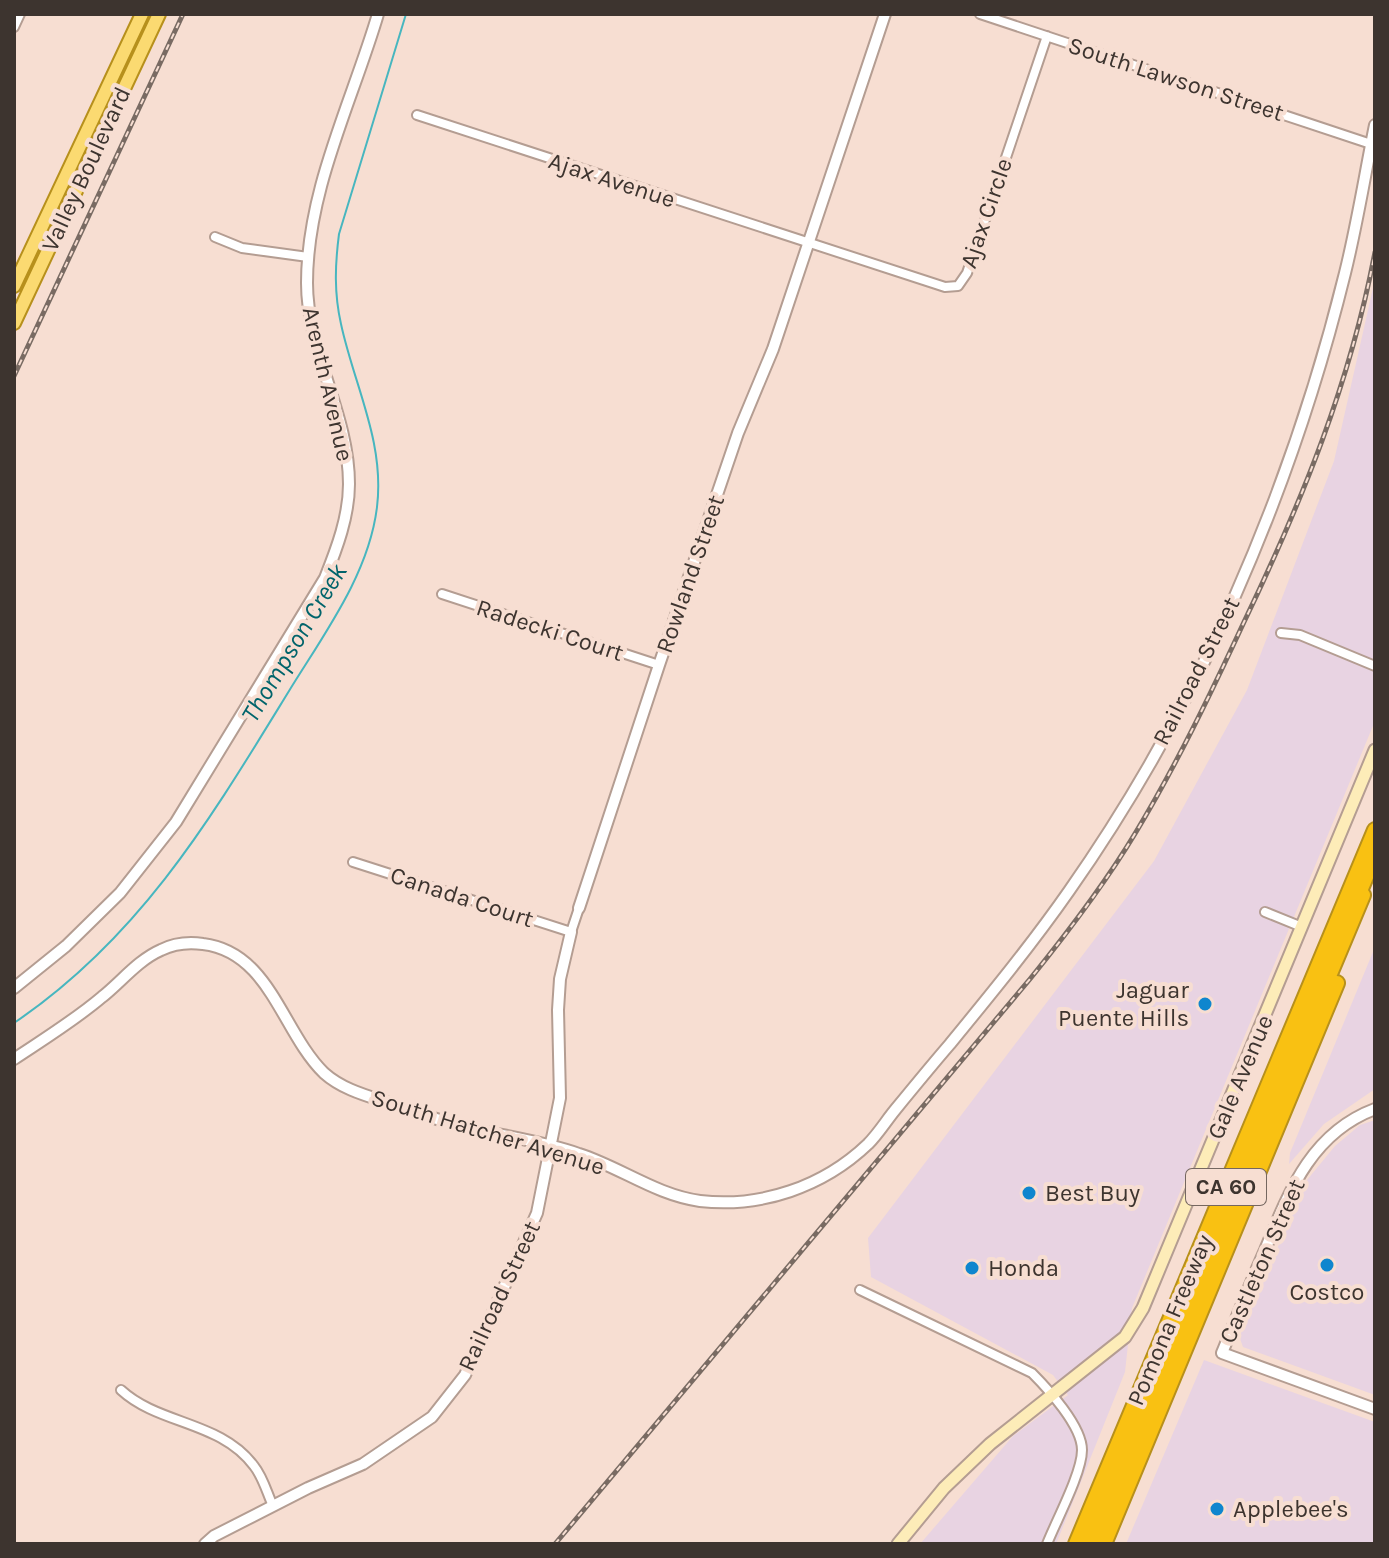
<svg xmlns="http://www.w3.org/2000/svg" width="1389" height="1558" viewBox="0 0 1389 1558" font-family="Karla,sans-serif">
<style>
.commercial{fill:#e8d3e2}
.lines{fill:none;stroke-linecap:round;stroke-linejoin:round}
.stream{stroke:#47b6bf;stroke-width:2}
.minor-casing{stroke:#b49d92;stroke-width:12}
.tertiary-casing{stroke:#b49d92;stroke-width:14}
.secondary-casing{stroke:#b49d92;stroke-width:15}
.primary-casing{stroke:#b7901c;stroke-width:16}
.motorway-casing{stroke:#b7901c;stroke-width:18}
.minor{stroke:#fff;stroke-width:8}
.tertiary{stroke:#fff;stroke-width:10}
.secondary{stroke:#fdecb8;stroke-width:11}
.primary{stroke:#fbda71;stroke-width:12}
.motorway{stroke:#f9c112;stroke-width:14}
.rail-casing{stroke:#796b63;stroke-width:5}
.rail{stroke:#f7ded2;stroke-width:2;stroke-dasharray:6;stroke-linecap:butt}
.poi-dot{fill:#0f86ce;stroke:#f7ded2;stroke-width:3}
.labels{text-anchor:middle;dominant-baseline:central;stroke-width:8;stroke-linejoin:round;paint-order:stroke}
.shield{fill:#f7ded2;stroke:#756760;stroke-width:2}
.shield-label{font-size:22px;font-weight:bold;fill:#3d342f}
.street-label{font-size:24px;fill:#3d342f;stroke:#f7ded2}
.poi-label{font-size:24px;fill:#3d342f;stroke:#f7ded2;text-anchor:start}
.water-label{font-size:26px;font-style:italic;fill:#01646b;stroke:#f7ded2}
</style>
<rect width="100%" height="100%" fill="#f7ded2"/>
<path class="commercial" d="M 1375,279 L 1375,721 L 1132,1308 L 1125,1372 L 1056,1544 L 920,1544 L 1013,1436 L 1068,1395 L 1053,1375 L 871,1277 L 868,1238 L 1154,861 L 1247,690 L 1334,461 Z
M 1375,947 L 1375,1089 L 1324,1124 L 1289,1164 L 1290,1153 Z
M 1375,1120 L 1375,1395 L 1243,1347 L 1239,1336 L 1307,1180 L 1335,1146 L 1360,1125 Z
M 1204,1360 L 1375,1422 L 1375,1544 L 1126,1544 Z"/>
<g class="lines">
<path class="stream" d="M 14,1023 C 141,937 211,818 289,691 C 324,634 369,574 377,507 C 385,442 354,385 341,324 C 334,293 335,265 339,234 L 406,14"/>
<g class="minor-casing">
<path id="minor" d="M 980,14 L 1371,144
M 14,27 L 20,14
M 417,115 L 945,287 L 958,286 L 967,273 L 1047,36
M 215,237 L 242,248 L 308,257
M 442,594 L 659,665
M 1281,633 L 1300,635 L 1375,666
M 353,862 L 571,932 L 579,908
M 1265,912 L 1302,927
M 860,1290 L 1032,1373 C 1048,1389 1082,1426 1082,1450 C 1082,1473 1056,1521 1047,1544
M 121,1390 C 159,1425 221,1421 254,1466 C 263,1477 267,1493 273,1506"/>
</g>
<g class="tertiary-casing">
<path id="tertiary" d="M 579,908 L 659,665 L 738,433 L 773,349 L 885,14
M 14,988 L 66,946 L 120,893 L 176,822 L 325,578 C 337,548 349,516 349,484 C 349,414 307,352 307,283 C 307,190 352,102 378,14
M 14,1059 C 44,1039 75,1020 102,997 C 121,982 138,960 161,950 C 173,944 189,942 203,944 C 270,952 282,1032 324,1073 C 343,1090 368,1096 392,1104 C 416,1112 440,1121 464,1127 C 502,1136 542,1141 579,1154 C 620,1167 656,1195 700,1201 C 761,1208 823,1187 868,1144 C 878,1134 886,1121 895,1110 C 913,1088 931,1066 950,1044 C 991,994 1032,944 1069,891 C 1199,706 1291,492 1345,273 C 1357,225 1365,174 1375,125
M 1375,1109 C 1311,1133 1289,1192 1265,1250 C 1250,1284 1236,1319 1222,1353 L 1375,1409
M 205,1544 L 214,1536 L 308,1488 L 363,1464 L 432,1417 L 465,1375 L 537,1213 L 560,1098 L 558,1010 L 560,979 L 571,932"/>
</g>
<g class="secondary-casing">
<path id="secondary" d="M 898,1544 L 944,1488 L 990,1444 L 1125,1337 L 1143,1308 L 1375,750"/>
</g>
<g class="primary-casing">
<path id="primary" d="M 14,286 L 142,14
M 14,323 L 159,14"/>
</g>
<g class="motorway-casing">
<path id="motorway" d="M 1355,903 L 1375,855
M 1076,1544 L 1375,830
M 1091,1544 L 1363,895
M 1104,1544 L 1337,983"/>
</g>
<use href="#minor" class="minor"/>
<use href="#tertiary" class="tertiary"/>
<use href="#secondary" class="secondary"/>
<use href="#primary" class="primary"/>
<use href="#motorway" class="motorway"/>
<g class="rail-casing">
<path id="rail" d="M 14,376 L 183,14
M 555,1544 L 1030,979 C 1068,932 1105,884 1136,832 C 1177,764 1211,693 1244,622 C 1302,501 1350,384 1375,252"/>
</g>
<use href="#rail" class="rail"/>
</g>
<g class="poi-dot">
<circle cx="1205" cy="1004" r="8"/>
<circle cx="1029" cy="1193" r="8"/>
<circle cx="1327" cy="1265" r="8"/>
<circle cx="972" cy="1268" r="8"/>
<circle cx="1217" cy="1509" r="8"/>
</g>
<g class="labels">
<rect class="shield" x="1186" y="1169" width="80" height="36" rx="6"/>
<g class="shield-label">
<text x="1226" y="1187">CA 60</text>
</g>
<g class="street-label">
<text transform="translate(1176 79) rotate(18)">South Lawson Street</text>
<text transform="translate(86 169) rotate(-65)">Valley Boulevard</text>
<text transform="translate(612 180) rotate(18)">Ajax Avenue</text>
<text transform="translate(986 213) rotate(-71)">Ajax Circle</text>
<text transform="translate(328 384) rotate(77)">Arenth Avenue</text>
<text transform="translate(690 574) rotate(-71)">Rowland Street</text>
<text transform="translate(550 630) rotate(18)">Radecki Court</text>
<text transform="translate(1196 671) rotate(-63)">Railroad Street</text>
<text transform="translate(462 897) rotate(18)">Canada Court</text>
<text transform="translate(1240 1077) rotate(-67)">Gale Avenue</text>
<text transform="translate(488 1132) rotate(17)">South Hatcher Avenue</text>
<text transform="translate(1262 1261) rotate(-66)">Castleton Street</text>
<text transform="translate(499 1296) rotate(-65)">Railroad Street</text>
<text transform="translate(1170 1320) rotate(-67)">Pomona Freeway</text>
</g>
<g class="poi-label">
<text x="1189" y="990" text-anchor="end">Jaguar<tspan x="1189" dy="28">Puente Hills</tspan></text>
<text x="1045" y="1193">Best Buy</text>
<text x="988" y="1268">Honda</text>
<text x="1327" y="1292" text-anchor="middle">Costco</text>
<text x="1233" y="1509">Applebee's</text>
</g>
<g class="water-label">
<text transform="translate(294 643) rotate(-59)">Thompson Creek</text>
</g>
</g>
<rect width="1389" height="1558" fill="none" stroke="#3d342f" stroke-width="32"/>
</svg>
